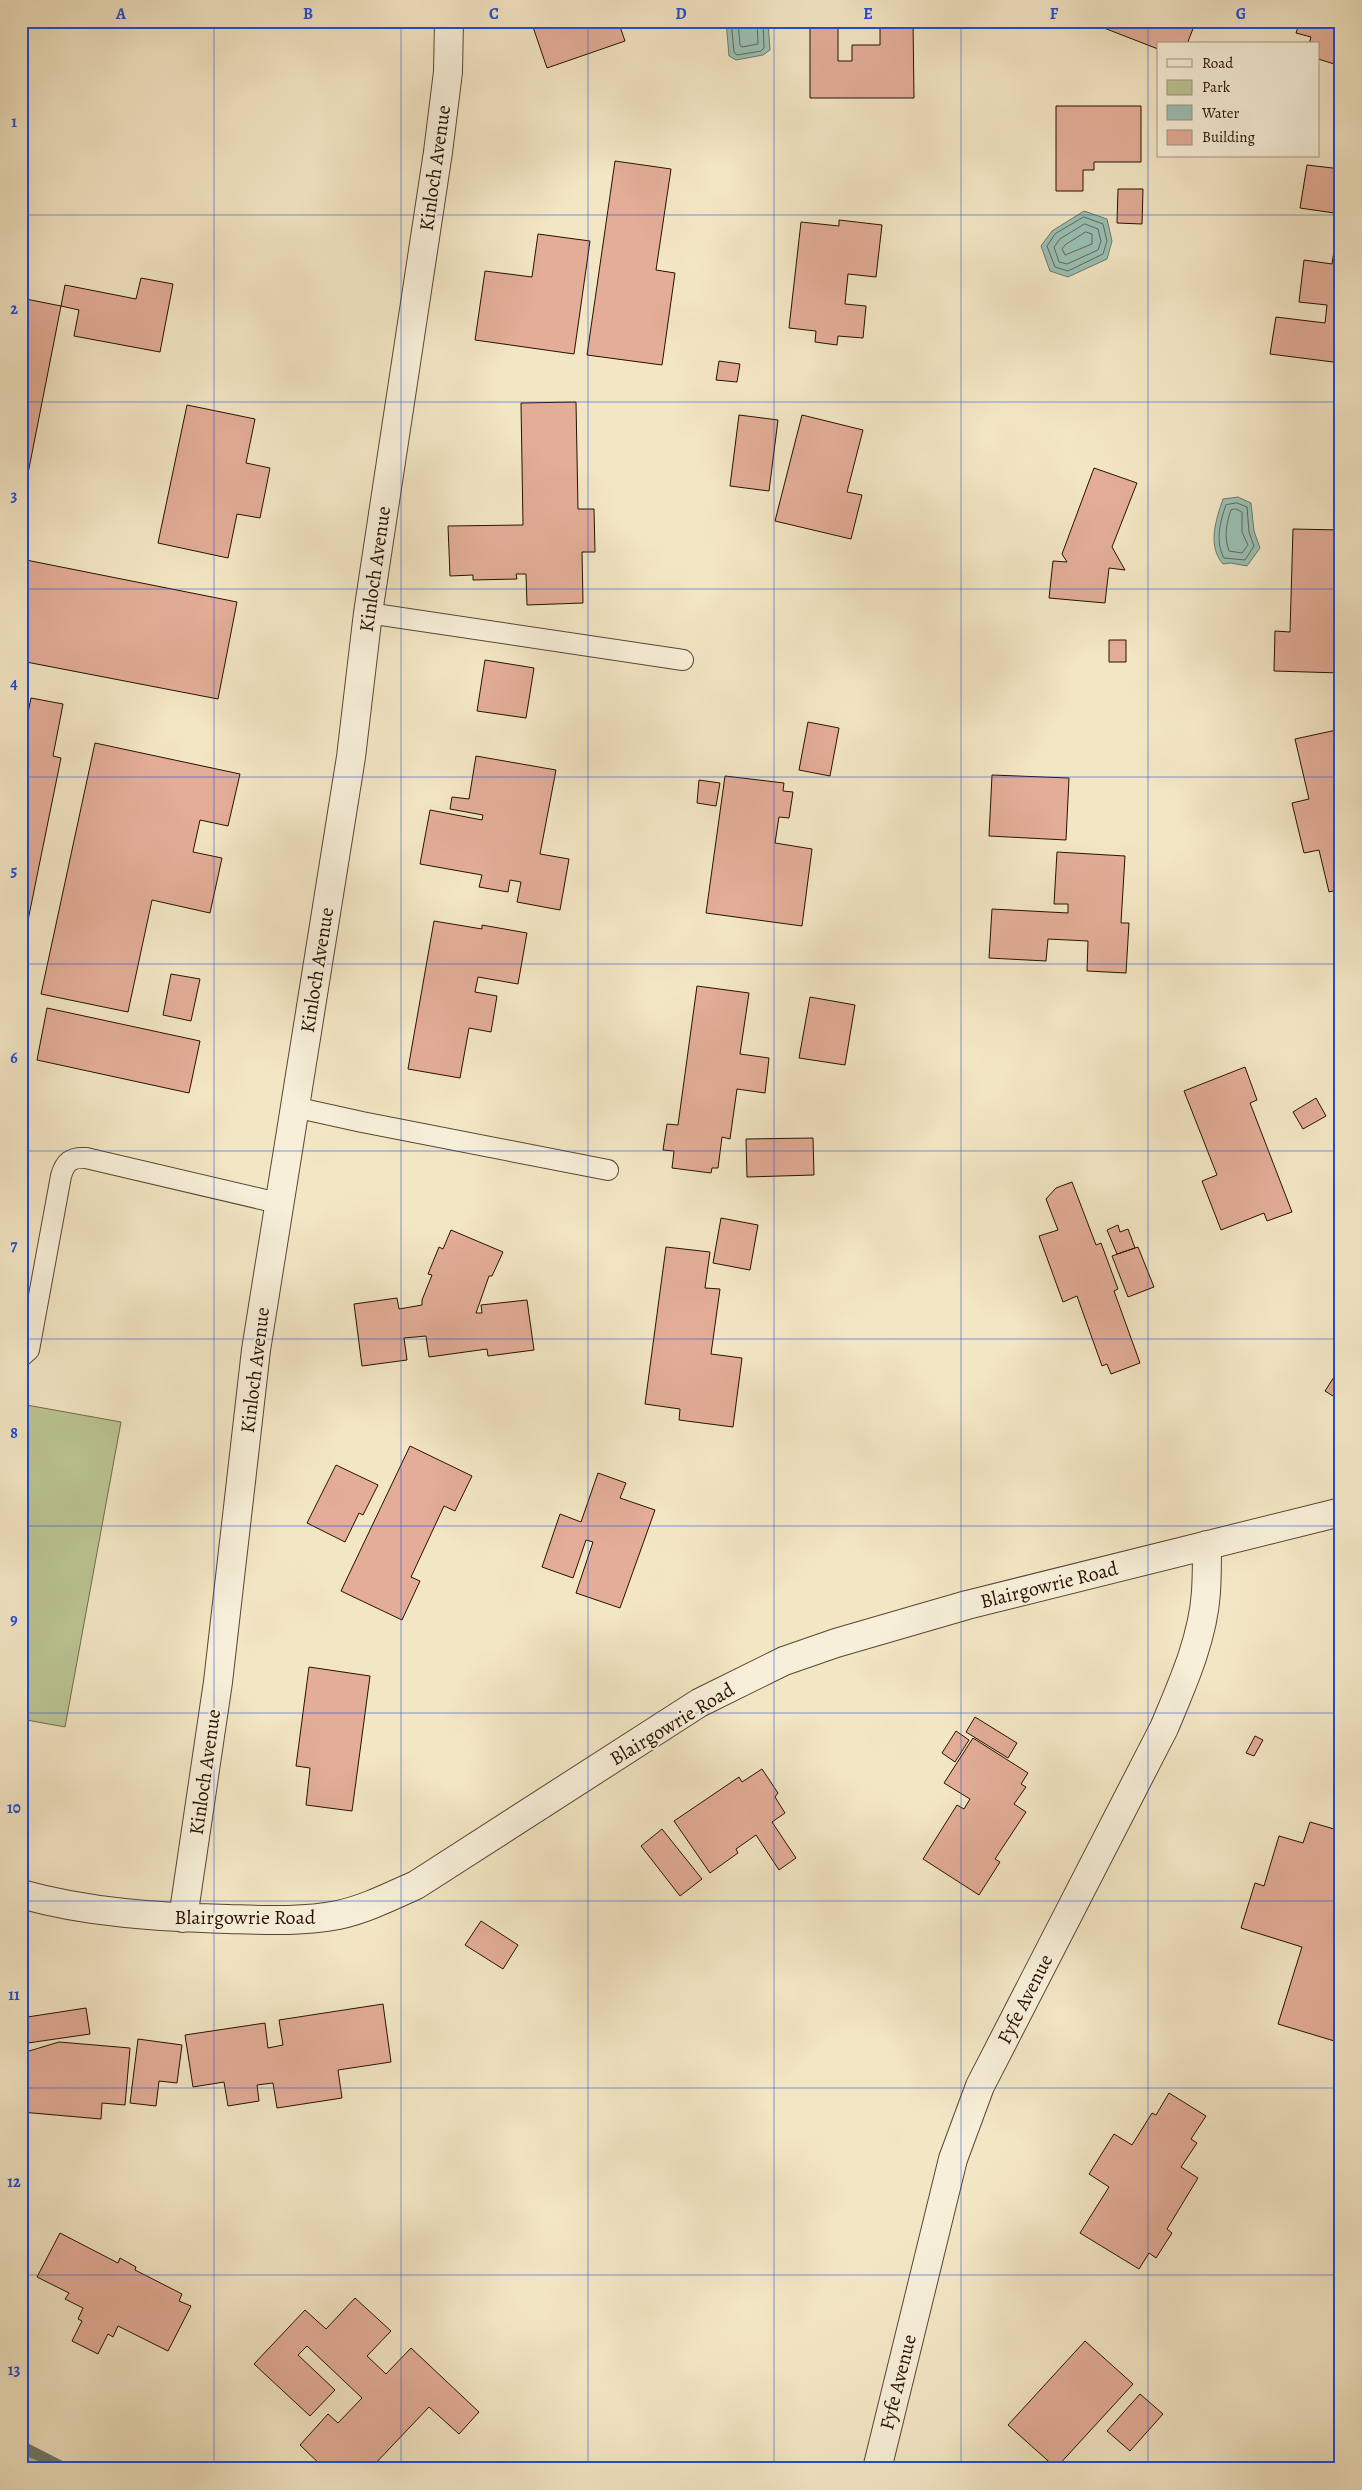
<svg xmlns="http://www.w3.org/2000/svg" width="1362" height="2490" viewBox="0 0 1362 2490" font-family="Alegreya,serif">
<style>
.green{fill:#bbc594;stroke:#716b4a}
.water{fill:#9bc0b4;stroke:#6d7a6c}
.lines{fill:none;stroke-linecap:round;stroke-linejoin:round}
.shore{stroke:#61685a;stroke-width:1}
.stream{stroke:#6d7a6c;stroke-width:11}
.building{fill:#e3ad97;stroke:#271100}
.service-casing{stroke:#5a4631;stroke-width:22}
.minor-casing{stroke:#5a4631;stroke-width:30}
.service{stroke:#f7efd9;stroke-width:20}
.minor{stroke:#f7efd9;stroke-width:28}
.grid{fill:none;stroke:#1d4ed8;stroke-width:1;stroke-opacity:0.55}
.labels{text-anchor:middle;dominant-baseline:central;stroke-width:4;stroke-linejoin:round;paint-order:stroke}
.street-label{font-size:20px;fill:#271100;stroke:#f7efd9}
.neatline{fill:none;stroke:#1d4ed8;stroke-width:2}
.grid-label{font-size:16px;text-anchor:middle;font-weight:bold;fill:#1d4ed8}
</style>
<rect width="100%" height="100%" fill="#f3e6c4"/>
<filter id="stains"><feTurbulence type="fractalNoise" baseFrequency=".004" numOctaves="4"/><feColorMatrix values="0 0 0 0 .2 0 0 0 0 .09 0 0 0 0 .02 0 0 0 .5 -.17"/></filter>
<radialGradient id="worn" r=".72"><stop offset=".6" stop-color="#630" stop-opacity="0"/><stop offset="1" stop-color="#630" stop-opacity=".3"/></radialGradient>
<path class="green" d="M 21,1404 L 121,1422 L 65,1727 L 21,1719 Z
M 21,2454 L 65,2469 L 21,2469 Z"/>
<path class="water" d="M 726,21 L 768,21 L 770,50 L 763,55 L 736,60 L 729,56 Z
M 1084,211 L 1107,219 L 1112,241 L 1107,259 L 1068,277 L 1050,271 L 1041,246 L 1052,231 Z
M 1238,497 L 1251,503 L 1254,531 L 1260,548 L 1247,566 L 1231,563 L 1223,564 C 1207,546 1216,519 1223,499 Z"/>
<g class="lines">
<path class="shore" d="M 731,21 L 734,52 L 737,55 L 761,51 L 764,48 L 763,21
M 738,21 L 740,45 L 742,47 L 758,44 L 757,21
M 1084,217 L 1103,224 L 1107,241 L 1103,254 L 1068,271 L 1055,267 L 1047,246 L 1055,234 Z
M 1085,224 L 1098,229 L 1101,241 L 1098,250 L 1067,264 L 1059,262 L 1054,247 L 1060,239 Z
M 1086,232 L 1092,234 L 1092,244 L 1065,255 L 1062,249 L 1065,245 Z
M 1237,503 L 1247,507 L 1249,532 L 1254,546 L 1245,560 L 1224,558 C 1215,542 1220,521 1226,505 Z
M 1236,509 L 1242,512 L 1242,532 L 1248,545 L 1242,553 L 1229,551 C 1224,537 1226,524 1231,510 Z"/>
<path class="stream" d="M 21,2446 L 66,2469"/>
</g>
<path class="building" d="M 541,21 L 618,21 L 625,41 L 547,68 L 532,24 Z
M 810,21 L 838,21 L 838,61 L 852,61 L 852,45 L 880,45 L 880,21 L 913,21 L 914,98 L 810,98 Z
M 1086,21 L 1196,21 L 1187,44 L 1158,44 L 1158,49 Z
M 1300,21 L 1341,21 L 1341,66 L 1318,59 L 1318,44 L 1309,44 L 1311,37 L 1296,33 Z
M 1056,106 L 1141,106 L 1141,162 L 1094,162 L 1094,170 L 1083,170 L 1083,191 L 1056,191 Z
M 615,161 L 671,169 L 656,270 L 675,273 L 662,365 L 587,355 Z
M 1307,165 L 1341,169 L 1341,214 L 1300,208 Z
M 1118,189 L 1143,189 L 1142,224 L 1117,223 Z
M 839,220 L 882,225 L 876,277 L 848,274 L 845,304 L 866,306 L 863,338 L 838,336 L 837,345 L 815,342 L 816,331 L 789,328 L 801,222 L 839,226 Z
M 538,234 L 590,241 L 574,354 L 475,340 L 485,271 L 532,277 Z
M 1334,251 L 1341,252 L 1341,363 L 1270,354 L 1276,317 L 1325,323 L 1327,305 L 1299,302 L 1304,260 L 1332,264 Z
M 141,278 L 173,284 L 160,352 L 74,336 L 79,310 L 61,306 L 65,285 L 136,299 Z
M 21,298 L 61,306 L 21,509 Z
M 719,361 L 740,364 L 737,382 L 716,380 Z
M 576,402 L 578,509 L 594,509 L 595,552 L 582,552 L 583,603 L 527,605 L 526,574 L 516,574 L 517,579 L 473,580 L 473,575 L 450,576 L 448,526 L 523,525 L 521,403 Z
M 187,405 L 255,419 L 246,463 L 270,468 L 260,518 L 237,514 L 228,558 L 158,543 Z
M 739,415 L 778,420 L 769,491 L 730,486 Z
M 802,415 L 863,430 L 847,492 L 862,495 L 851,539 L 775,521 Z
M 1094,468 L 1137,483 L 1112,547 L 1125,570 L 1109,568 L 1105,603 L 1049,598 L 1053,561 L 1067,562 L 1062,554 Z
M 1293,529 L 1341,530 L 1341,673 L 1274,671 L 1275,631 L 1290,632 Z
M 21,559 L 237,602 L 218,699 L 21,661 Z
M 1109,640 L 1126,640 L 1126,662 L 1109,662 Z
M 485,660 L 534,668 L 526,718 L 477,711 Z
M 31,698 L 63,704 L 53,756 L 61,758 L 25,935 L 21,934 L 21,747 Z
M 808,722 L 839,728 L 830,776 L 799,770 Z
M 1341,729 L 1341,889 L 1329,892 L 1319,850 L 1304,853 L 1292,803 L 1309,799 L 1295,739 Z
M 95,743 L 240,774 L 228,826 L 200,820 L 193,852 L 222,858 L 210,913 L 152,900 L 128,1012 L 41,994 Z
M 476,756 L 556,770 L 540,854 L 569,859 L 560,910 L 517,902 L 521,882 L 510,880 L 508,892 L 479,887 L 482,875 L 420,864 L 430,810 L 482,820 L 483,815 L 450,809 L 452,797 L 469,799 Z
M 992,775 L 1069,778 L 1066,840 L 989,836 Z
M 725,776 L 784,783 L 783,791 L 793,792 L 789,818 L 779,817 L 775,843 L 812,849 L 802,926 L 706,913 Z
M 699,780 L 720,783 L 716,806 L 697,803 Z
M 1057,852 L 1125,856 L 1121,923 L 1129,923 L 1126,973 L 1087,971 L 1088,941 L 1048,939 L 1046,961 L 989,958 L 992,909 L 1068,913 L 1068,904 L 1054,904 Z
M 434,921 L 482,929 L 482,925 L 527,933 L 518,984 L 478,977 L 475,992 L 497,996 L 491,1032 L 469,1028 L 460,1078 L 408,1069 Z
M 171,974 L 200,979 L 191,1021 L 163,1015 Z
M 697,986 L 749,993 L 740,1054 L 769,1058 L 765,1093 L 737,1089 L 730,1139 L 722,1137 L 718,1168 L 712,1168 L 711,1173 L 672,1168 L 674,1151 L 663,1150 L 667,1124 L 678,1125 Z
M 810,997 L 855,1005 L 845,1065 L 799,1058 Z
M 47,1008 L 200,1041 L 189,1093 L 37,1060 Z
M 1245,1067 L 1257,1100 L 1250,1103 L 1292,1212 L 1267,1221 L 1264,1213 L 1221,1230 L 1202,1181 L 1217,1175 L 1184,1091 Z
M 1316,1098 L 1326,1116 L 1303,1129 L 1293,1112 Z
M 813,1138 L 814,1175 L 747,1177 L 746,1139 Z
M 1072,1182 L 1096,1245 L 1101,1243 L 1118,1289 L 1114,1291 L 1140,1363 L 1111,1374 L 1107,1364 L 1102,1366 L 1077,1296 L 1063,1302 L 1039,1236 L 1058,1230 L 1046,1199 L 1056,1188 Z
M 721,1218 L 758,1225 L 750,1270 L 713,1263 Z
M 1118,1225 L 1120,1232 L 1128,1229 L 1135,1248 L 1117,1254 L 1107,1230 Z
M 451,1230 L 503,1252 L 492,1276 L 489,1276 L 476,1313 L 482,1313 L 481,1305 L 527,1300 L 534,1350 L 488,1356 L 487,1349 L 429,1357 L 426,1336 L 404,1338 L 407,1360 L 362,1366 L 354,1304 L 397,1298 L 399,1309 L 422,1305 L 422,1300 L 432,1275 L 428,1274 L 439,1247 L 443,1249 Z
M 666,1247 L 710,1252 L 705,1288 L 720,1289 L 711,1354 L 742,1358 L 733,1427 L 679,1420 L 680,1409 L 645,1404 Z
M 1138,1247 L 1154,1287 L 1128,1297 L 1112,1256 Z
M 1341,1366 L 1341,1401 L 1325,1391 Z
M 410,1446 L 472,1476 L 455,1511 L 444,1506 L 411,1577 L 420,1581 L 402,1620 L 341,1591 Z
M 336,1465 L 378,1485 L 363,1515 L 359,1513 L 345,1542 L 307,1523 Z
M 598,1473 L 626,1483 L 620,1498 L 655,1510 L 620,1608 L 576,1593 L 593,1542 L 586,1540 L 573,1578 L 542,1567 L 560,1514 L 581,1522 Z
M 309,1667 L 370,1676 L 352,1811 L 306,1805 L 310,1768 L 296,1766 Z
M 975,1717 L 1017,1743 L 1008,1758 L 966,1732 Z
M 956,1731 L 969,1740 L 955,1762 L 942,1753 Z
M 1255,1736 L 1263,1740 L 1254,1756 L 1246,1753 Z
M 973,1738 L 1028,1773 L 1021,1784 L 1026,1787 L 1014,1804 L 1026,1812 L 995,1859 L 1000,1862 L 979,1895 L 923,1859 L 957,1805 L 964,1809 L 970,1799 L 944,1783 Z
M 762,1769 L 778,1793 L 775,1797 L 785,1813 L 772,1822 L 796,1858 L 779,1870 L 756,1835 L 736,1849 L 738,1853 L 710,1873 L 674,1821 L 739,1777 L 742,1782 Z
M 1310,1822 L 1341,1831 L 1341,2043 L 1278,2024 L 1302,1947 L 1241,1928 L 1255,1883 L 1264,1886 L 1279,1836 L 1303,1843 Z
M 662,1829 L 702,1879 L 680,1896 L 641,1846 Z
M 481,1921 L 518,1945 L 503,1969 L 465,1945 Z
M 383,2004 L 391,2062 L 338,2070 L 342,2098 L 277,2108 L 273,2083 L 257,2085 L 259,2101 L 228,2106 L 224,2082 L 193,2087 L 185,2035 L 265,2023 L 268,2048 L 283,2045 L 279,2020 Z
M 86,2008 L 90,2034 L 21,2044 L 21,2018 Z
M 138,2039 L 182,2045 L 177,2083 L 159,2081 L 156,2106 L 130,2103 Z
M 59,2042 L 130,2048 L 125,2105 L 102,2103 L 101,2119 L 21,2112 L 21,2051 L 29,2051 Z
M 1169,2093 L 1206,2116 L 1191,2139 L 1197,2143 L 1181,2167 L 1198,2178 L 1167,2229 L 1172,2233 L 1156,2258 L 1149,2253 L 1139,2269 L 1080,2233 L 1109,2187 L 1089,2174 L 1114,2134 L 1132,2145 L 1152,2113 L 1156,2115 Z
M 60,2233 L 118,2263 L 120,2258 L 136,2267 L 135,2270 L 182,2294 L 179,2301 L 191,2306 L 168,2351 L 118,2326 L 113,2337 L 108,2334 L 98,2354 L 72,2341 L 82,2321 L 78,2319 L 83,2308 L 65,2299 L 69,2293 L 37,2277 Z
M 355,2298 L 391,2331 L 367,2356 L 386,2374 L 411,2348 L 479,2412 L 459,2434 L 429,2407 L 372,2467 L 373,2469 L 325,2469 L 300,2445 L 328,2414 L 338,2423 L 362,2398 L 307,2346 L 298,2355 L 335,2390 L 310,2416 L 254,2364 L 305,2310 L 326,2329 Z
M 1085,2341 L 1133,2384 L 1056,2468 L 1008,2425 Z
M 1140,2394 L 1163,2414 L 1130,2451 L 1107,2431 Z"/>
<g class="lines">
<g class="service-casing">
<path id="service" d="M 368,613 L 683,660
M 294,1107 L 362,1122 L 608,1170
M 21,1357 L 29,1350 L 61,1176 C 65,1162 71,1157 86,1158 L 278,1203"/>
</g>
<g class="minor-casing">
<path id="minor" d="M 21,1894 C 88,1913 159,1917 228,1919 C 265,1920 302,1922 338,1915 C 366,1909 391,1896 416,1885 L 699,1703 L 784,1661 L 836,1643 L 967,1605 L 1341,1512
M 183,1918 L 218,1682 L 256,1350 L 351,757 L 368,613 L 438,152 L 448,72 L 449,21
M 877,2469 L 953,2159 L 980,2086 L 1164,1728 C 1182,1685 1203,1639 1206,1592 C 1207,1576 1207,1561 1207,1545"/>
</g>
<use href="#service" class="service"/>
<use href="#minor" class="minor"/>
</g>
<path class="grid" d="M 214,21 L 214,2469M 401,21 L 401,2469M 588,21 L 588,2469M 774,21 L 774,2469M 961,21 L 961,2469M 1148,21 L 1148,2469M 21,215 L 1341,215M 21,402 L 1341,402M 21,589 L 1341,589M 21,777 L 1341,777M 21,964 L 1341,964M 21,1151 L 1341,1151M 21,1339 L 1341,1339M 21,1526 L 1341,1526M 21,1713 L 1341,1713M 21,1901 L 1341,1901M 21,2088 L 1341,2088M 21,2275 L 1341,2275"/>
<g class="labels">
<g class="street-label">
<text transform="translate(435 168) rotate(-82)">Kinloch Avenue</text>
<text transform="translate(375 569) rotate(-82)">Kinloch Avenue</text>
<text transform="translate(317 970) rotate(-81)">Kinloch Avenue</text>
<text transform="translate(255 1370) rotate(-83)">Kinloch Avenue</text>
<text transform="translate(1049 1585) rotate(-14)">Blairgowrie Road</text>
<text transform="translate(672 1724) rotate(-31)">Blairgowrie Road</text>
<text transform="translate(205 1772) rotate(-82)">Kinloch Avenue</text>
<text x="245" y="1917">Blairgowrie Road</text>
<text transform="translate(1025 1999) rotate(-63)">Fyfe Avenue</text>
<text transform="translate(898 2382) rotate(-76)">Fyfe Avenue</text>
</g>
</g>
<rect width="1362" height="2490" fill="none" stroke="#f3e6c4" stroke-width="55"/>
<rect x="1157" y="42" width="162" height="115" fill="#f7efd9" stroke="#a49682"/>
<rect x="1167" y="59" width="25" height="8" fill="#f7efd9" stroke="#a49682"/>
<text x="1202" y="68" font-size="15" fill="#271100">Road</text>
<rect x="1167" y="80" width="25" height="15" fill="#bbc594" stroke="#a49682"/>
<text x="1202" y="92" font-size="15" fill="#271100">Park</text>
<rect x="1167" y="105" width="25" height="15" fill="#9bc0b4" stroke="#a49682"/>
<text x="1202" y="118" font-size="15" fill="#271100">Water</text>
<rect x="1167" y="130" width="25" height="15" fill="#e3ad97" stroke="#a49682"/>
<text x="1202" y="142" font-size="15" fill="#271100">Building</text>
<rect x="28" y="28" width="1306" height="2434" class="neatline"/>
<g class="grid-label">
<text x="121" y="19">A</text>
<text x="308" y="19">B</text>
<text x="494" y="19">C</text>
<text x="681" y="19">D</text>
<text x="868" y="19">E</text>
<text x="1054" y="19">F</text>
<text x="1241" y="19">G</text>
<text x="14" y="127">1</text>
<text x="14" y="314">2</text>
<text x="14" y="501">3</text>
<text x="14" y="689">4</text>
<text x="14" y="876">5</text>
<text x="14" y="1063">6</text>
<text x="14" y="1251">7</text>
<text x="14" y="1438">8</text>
<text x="14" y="1625">9</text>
<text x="14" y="1813">10</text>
<text x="14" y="2000">11</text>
<text x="14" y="2187">12</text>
<text x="14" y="2375">13</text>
</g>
<rect width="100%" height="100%" filter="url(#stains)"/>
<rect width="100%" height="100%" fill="url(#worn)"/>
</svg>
